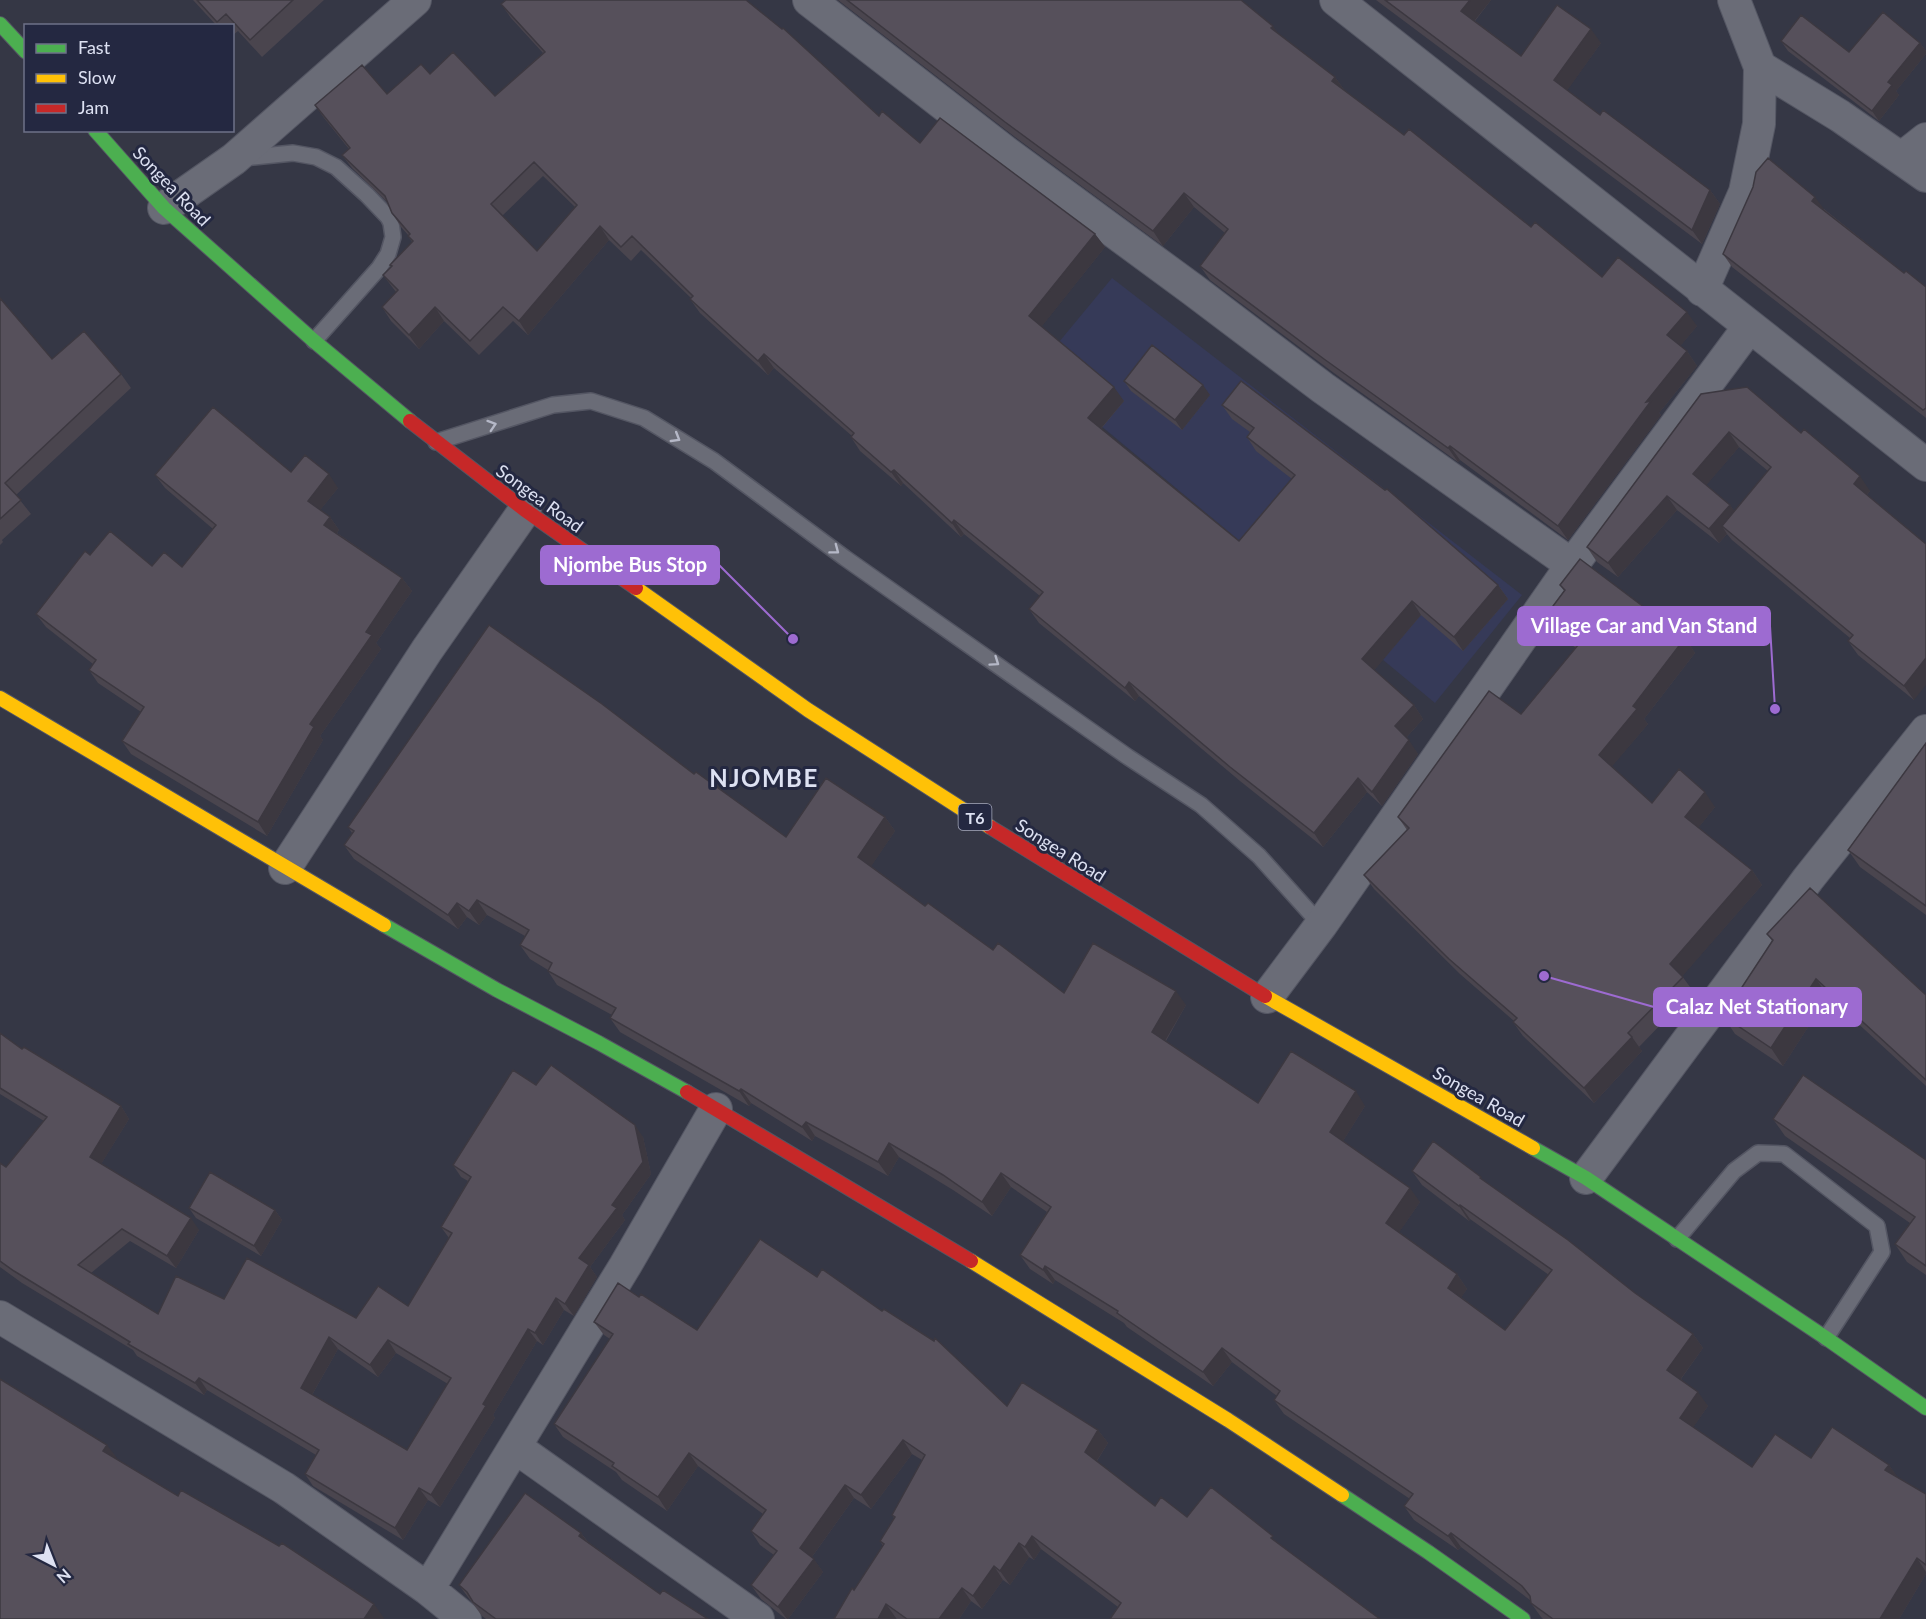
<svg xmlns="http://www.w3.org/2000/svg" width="1926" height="1619" viewBox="0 0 1926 1619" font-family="Lato,sans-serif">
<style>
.built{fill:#363a58}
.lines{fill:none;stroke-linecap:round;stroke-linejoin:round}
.lane-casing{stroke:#545663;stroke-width:18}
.street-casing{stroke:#545663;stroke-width:34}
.fast-casing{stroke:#545663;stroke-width:16}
.slow-casing{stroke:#545663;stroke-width:16}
.jam-casing{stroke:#545663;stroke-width:16}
.lane{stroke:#6a6c77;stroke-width:15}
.street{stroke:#6a6c77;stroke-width:32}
.fast{stroke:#4caf50;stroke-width:14}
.slow{stroke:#ffc107;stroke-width:14}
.jam{stroke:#c62828;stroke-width:14}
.wall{fill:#4a454e;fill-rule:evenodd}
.shaded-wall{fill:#3c3840}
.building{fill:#56505b;stroke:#3c3840;stroke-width:1.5;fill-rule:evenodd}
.oneway{stroke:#b5b8c7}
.labels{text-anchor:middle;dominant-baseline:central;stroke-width:6;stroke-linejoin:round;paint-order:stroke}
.shield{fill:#242841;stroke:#a6aabd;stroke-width:1.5}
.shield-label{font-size:16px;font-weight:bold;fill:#dde1f2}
.street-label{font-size:18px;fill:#dde1f2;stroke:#242841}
.district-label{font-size:24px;font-weight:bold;letter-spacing:1.5px;fill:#dde1f2;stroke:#242841}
.leader{fill:none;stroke:#9d6bd1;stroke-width:2}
.callout-dot{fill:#9d6bd1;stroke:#242841;stroke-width:2}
.callout{fill:#9d6bd1;stroke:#9d6bd1;stroke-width:2}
.callout-label{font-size:20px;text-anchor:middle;font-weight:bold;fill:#fff}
</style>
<rect width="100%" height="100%" fill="#353745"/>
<path class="built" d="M 1112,278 L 1522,595 L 1435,703 L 1035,371 Z"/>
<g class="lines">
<g class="lane-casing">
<path id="lane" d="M 243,158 L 293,153 L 316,157 L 336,167 L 367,195 L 388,217 L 391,223 L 393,237 L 388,254 L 379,268 L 314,341
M 436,442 L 553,405 L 591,401 L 644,418 L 714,461 L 845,558 L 1128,757 L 1201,805 L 1259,856 L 1321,925
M 1677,1239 L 1734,1171 L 1758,1153 L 1784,1154 L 1877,1226 L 1882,1252 L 1826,1338"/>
</g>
<g class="street-casing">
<path id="street" d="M 809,0 L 1004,151 L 1192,289 L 1323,388 L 1572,565
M 1336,0 L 1926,465
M 1760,67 L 1840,116 L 1926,176
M 1902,158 L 1926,139
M 164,208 L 234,159 L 415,0
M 1702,290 L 1745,192 L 1759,124 L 1760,67 L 1734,0
M 285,868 L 427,650 L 525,510
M 1267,997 L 1321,925 L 1572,565 L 1749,327
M 1586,1178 L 1808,879 L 1926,731
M 0,1317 L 284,1488 L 428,1589 L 465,1619
M 515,1447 L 758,1619
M 428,1589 L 625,1266 L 716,1109"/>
</g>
<g class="fast-casing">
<path id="fast" d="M 0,24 L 26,52
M 95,130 L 164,208 L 314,341 L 410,421
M 384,925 L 497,990 L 599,1043 L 687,1092
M 1533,1148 L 1586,1178 L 1826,1338 L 1926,1408
M 1342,1495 L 1428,1552 L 1523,1619"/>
</g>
<g class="slow-casing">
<path id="slow" d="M 636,588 L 808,710 L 990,827
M 0,698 L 384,925
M 1265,996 L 1533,1148
M 971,1261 L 1228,1420 L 1342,1495"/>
</g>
<g class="jam-casing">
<path id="jam" d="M 410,421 L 525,510 L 636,588
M 990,827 L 1265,996
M 687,1092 L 971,1261"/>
</g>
<use href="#lane" class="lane"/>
<use href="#street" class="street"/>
<use href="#fast" class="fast"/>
<use href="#slow" class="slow"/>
<use href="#jam" class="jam"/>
</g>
<path class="wall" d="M 193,0 L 324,0 L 262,57 L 238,31 L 232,36 L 232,26 L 217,26 Z
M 504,0 L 746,0 L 879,116 L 920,143 L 1095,234 L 1105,247 L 1041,327 L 1124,401 L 1101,429 L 1239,541 L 1292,479 L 1256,451 L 1247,437 L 1250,432 L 1232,419 L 1222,405 L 1498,585 L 1508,599 L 1463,651 L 1421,615 L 1374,670 L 1414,705 L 1423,719 L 1406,738 L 1418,754 L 1382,806 L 1367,792 L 1323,847 L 1240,781 L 1139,696 L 1135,701 L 1039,623 L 1029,609 L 1040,596 L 964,534 L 961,537 L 903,483 L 901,486 L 860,451 L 851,437 L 852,436 L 774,368 L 768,375 L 700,313 L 690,299 L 691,298 L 641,250 L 631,261 L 609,240 L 528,335 L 513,321 L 479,355 L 444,321 L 419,349 L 391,321 L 382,307 L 396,292 L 383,275 L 391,267 L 390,265 L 412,242 L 408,236 L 409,236 L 401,227 L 392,213 L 388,203 L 352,168 L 342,155 L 349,149 L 324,118 L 315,105 L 387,94 L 430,74 L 495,96 L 543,53 L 511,18 L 501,4 L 505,1 ZM 543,176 L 575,207 L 537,251 L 502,216 Z
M 838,0 L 1241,0 L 1280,35 L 1335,77 L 1345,91 L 1404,135 L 1531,227 L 1602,277 L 1697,326 L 1680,346 L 1687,351 L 1697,366 L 1659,413 L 1661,415 L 1568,540 L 1460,460 L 1458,462 L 1334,373 L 1210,280 L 1200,266 L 1225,233 L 1194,207 L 1163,246 L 1015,137 Z
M 1376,0 L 1491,0 L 1475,21 L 1521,56 L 1601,43 L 1567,90 L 1600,115 L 1710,190 L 1720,204 L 1702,244 Z
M 1781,41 L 1849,52 L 1920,43 L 1926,51 L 1926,54 L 1896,91 L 1899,95 L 1879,121 L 1788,51 Z
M 1824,209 L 1904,273 L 1926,287 L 1926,418 L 1732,267 L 1723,254 Z
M 0,298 L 52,359 L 121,374 L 131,388 L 16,495 L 31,514 L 2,540 L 3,542 L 0,545 Z
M 1124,381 L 1210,395 L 1182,430 L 1131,391 Z
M 1701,394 L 1870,491 L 1867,495 L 1914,700 L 1858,655 L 1848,641 L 1850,638 L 1732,540 L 1727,534 L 1719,543 L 1677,510 L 1618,577 L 1597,562 L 1587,547 ZM 1739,447 L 1768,471 L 1734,511 L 1730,505 L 1706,485 Z
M 291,472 L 338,488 L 320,510 L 330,517 L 339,530 L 337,533 L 402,578 L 412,591 L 376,643 L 381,649 L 320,736 L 323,740 L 267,836 L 131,754 L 122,741 L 141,712 L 98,683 L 89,670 L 93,664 L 46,627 L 36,614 L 90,555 L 152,566 L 182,567 L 213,529 L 165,488 L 155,475 Z
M 1560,585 L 1685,638 L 1695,653 L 1644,719 L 1648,724 L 1611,767 L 1652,803 L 1715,807 L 1698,828 L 1752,870 L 1762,885 L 1682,976 L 1693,991 L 1639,1047 L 1642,1051 L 1594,1103 L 1523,1036 L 1513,1022 L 1514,1021 L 1460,974 L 1374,889 L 1364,875 L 1407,830 L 1398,817 L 1521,714 L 1576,648 L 1554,632 L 1544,618 L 1564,591 Z
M 1926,743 L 1926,915 L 1860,867 L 1848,850 Z
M 694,774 L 786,837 L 885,817 L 895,831 L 871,866 L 925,906 L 993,950 L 1064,993 L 1186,1005 L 1166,1041 L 1258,1103 L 1365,1106 L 1343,1141 L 1420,1202 L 1399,1232 L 1457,1274 L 1467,1289 L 1461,1297 L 1505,1330 L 1549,1275 L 1470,1219 L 1469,1221 L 1422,1185 L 1412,1171 L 1484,1181 L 1635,1293 L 1693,1334 L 1703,1348 L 1681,1379 L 1708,1406 L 1693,1427 L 1752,1467 L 1811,1458 L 1889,1465 L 1897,1477 L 1926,1494 L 1926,1574 L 1899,1619 L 1543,1619 L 1541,1617 L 1531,1603 L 1530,1600 L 1461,1547 L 1458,1550 L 1414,1520 L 1404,1506 L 1410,1499 L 1284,1414 L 1274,1400 L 1277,1396 L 1232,1362 L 1213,1386 L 1127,1327 L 1124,1323 L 1055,1280 L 1053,1284 L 1030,1269 L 1020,1255 L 1047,1212 L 1011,1187 L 992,1216 L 953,1190 L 899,1157 L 888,1176 L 815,1136 L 812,1141 L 751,1103 L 749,1106 L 620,1032 L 610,1018 L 612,1015 L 557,985 L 548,971 L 548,970 L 530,959 L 520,945 L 525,936 L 487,915 L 479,925 L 467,917 L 458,929 L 354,859 L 344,845 L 352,833 L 348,827 Z
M 1767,934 L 1926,995 L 1926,1086 L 1828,996 L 1783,1066 L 1735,1034 L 1723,1016 L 1772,941 Z
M 0,1033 L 22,1049 L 121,1106 L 129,1119 L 101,1164 L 199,1230 L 176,1268 L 130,1241 L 91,1273 L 158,1314 L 224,1299 L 356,1318 L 408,1306 L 449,1238 L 441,1227 L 468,1181 L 461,1177 L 453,1165 L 536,1085 L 643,1137 L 651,1174 L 622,1215 L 625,1220 L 590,1267 L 597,1277 L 574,1316 L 564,1310 L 543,1345 L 537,1341 L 493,1415 L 495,1418 L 440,1507 L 428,1500 L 403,1540 L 313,1486 L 305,1474 L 316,1455 L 207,1390 L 204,1395 L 137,1356 L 133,1350 L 22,1283 L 0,1267 L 0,1163 L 6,1167 L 44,1121 L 0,1094 ZM 338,1349 L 378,1377 L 396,1353 L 448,1384 L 407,1450 L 312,1395 Z
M 1773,1119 L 1926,1160 L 1926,1275 L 1907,1262 L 1895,1244 L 1910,1223 L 1785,1136 Z
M 189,1208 L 275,1210 L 282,1220 L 261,1256 L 196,1218 Z
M 639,1297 L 697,1330 L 1007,1406 L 1098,1430 L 1108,1443 L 1097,1461 L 1155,1506 L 1187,1517 L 1118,1607 L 1041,1549 L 1034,1560 L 1029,1557 L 1010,1585 L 1003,1580 L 982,1609 L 971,1601 L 959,1619 L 897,1619 L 854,1590 L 883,1546 L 880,1541 L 894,1518 L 892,1515 L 922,1460 L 912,1454 L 871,1509 L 854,1498 L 812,1557 L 823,1572 L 788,1619 L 786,1619 L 761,1599 L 751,1585 L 774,1555 L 760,1545 L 751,1531 L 763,1514 L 698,1466 L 667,1511 L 622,1480 L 616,1472 L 563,1437 L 554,1424 L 610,1339 L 604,1335 L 594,1322 Z
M 581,1533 L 588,1542 L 660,1594 L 708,1619 L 486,1619 L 482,1616 L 459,1585 Z"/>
<path class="shaded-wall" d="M 1470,0 L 1491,0 L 1471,25 L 1461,11 Z
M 1273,26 L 1283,40 L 1271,28 Z
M 1591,29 L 1601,43 L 1564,95 L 1554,80 Z
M 1920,43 L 1926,51 L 1926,54 L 1896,91 L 1899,95 L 1879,121 L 1872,111 L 1888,82 Z
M 1335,77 L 1345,91 L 1332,81 Z
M 1710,190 L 1720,204 L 1702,244 L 1692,230 Z
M 1184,193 L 1194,207 L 1163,246 L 1153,231 Z
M 1815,197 L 1824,209 L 1820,213 L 1812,201 Z
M 600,226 L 609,240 L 528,335 L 519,321 Z
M 1095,234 L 1105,247 L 1039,330 L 1029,316 Z
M 435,307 L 444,321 L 419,349 L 409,335 Z
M 1687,312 L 1697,326 L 1677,350 L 1667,335 Z
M 1687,351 L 1697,366 L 1659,413 L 1661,415 L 1568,540 L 1558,526 L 1646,402 Z
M 764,354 L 774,368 L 768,375 L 758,361 Z
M 1203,385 L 1210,395 L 1182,430 L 1175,420 Z
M 1114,387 L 1124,401 L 1098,432 L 1088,418 Z
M 1729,432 L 1739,447 L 1703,489 L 1693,474 Z
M 1450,446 L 1460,460 L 1458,462 L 1448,448 Z
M 894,470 L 903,483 L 901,486 L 891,472 Z
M 329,474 L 338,488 L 317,514 L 308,501 Z
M 1860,476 L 1870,491 L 1864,498 L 1854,484 Z
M 1667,496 L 1677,510 L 1618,577 L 1608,563 Z
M 1730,505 L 1740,519 L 1722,526 L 1727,534 L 1719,543 L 1709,529 Z
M 330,517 L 339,530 L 333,538 L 324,525 Z
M 954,520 L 964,534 L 961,537 L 952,523 Z
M 402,578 L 412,591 L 376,643 L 381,649 L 320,736 L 323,740 L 267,836 L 258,822 L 310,724 L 366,632 Z
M 1498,585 L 1508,599 L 1463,651 L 1454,637 Z
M 1412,601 L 1421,615 L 1372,673 L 1362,659 Z
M 1685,638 L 1695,653 L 1644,719 L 1648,724 L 1609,770 L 1599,755 L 1633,706 Z
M 1926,658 L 1926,685 L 1914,700 L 1904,686 Z
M 1129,682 L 1139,696 L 1135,701 L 1125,688 Z
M 1414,705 L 1423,719 L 1404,740 L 1395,726 Z
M 1409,740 L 1418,754 L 1382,806 L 1372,792 Z
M 1358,778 L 1367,792 L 1323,847 L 1314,833 Z
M 1705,792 L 1715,807 L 1695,832 L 1685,817 Z
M 885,817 L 895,831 L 868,871 L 858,857 Z
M 1752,870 L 1762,885 L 1680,979 L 1670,964 Z
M 477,900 L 487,915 L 479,925 L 469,911 Z
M 457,903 L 467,917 L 458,929 L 448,915 Z
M 1816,979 L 1828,996 L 1783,1066 L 1771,1048 Z
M 1176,991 L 1186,1005 L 1162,1046 L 1152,1032 Z
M 1632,1037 L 1642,1051 L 1594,1103 L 1584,1088 Z
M 741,1089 L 751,1103 L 749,1106 L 739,1091 Z
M 1356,1091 L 1365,1106 L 1340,1146 L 1330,1132 Z
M 121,1106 L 129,1119 L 98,1169 L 90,1157 Z
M 806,1122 L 815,1136 L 812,1141 L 802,1127 Z
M 635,1125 L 643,1137 L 651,1174 L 622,1215 L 625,1220 L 590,1267 L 597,1277 L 574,1316 L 565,1304 L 579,1258 L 612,1205 Z
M 889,1143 L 899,1157 L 888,1176 L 878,1162 Z
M 1001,1173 L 1011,1187 L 992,1216 L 982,1202 Z
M 1410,1188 L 1420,1202 L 1396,1237 L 1386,1223 Z
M 1460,1205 L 1470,1219 L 1469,1221 L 1459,1206 Z
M 275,1210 L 282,1220 L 261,1256 L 254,1246 Z
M 191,1218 L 199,1230 L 176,1268 L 167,1256 Z
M 1045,1266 L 1055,1280 L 1053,1284 L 1043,1270 Z
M 1457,1274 L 1467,1289 L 1458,1302 L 1448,1288 Z
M 556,1298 L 564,1310 L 543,1345 L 535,1333 Z
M 528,1329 L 537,1341 L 493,1415 L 495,1418 L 440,1507 L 431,1495 L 483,1404 Z
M 1693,1334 L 1703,1348 L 1677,1384 L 1667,1370 Z
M 329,1337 L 338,1349 L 309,1400 L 301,1388 Z
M 388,1340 L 396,1353 L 378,1377 L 370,1365 Z
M 1222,1348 L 1232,1362 L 1213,1386 L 1203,1372 Z
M 199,1378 L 207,1390 L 204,1395 L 195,1383 Z
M 1698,1392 L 1708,1406 L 1690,1432 L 1680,1418 Z
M 1098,1430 L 1108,1443 L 1094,1465 L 1085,1452 Z
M 903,1440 L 912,1454 L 871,1509 L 861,1495 Z
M 107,1445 L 117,1458 L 113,1465 L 103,1451 Z
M 689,1453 L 698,1466 L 667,1511 L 658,1497 Z
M 1889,1465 L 1899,1479 L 1885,1470 Z
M 845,1485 L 854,1498 L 809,1561 L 800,1548 Z
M 419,1488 L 428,1500 L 403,1540 L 395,1528 Z
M 581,1533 L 591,1547 L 579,1536 Z
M 1451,1533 L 1461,1547 L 1458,1550 L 1448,1536 Z
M 1032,1536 L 1041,1549 L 1034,1560 L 1025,1547 Z
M 1019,1543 L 1029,1557 L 1010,1585 L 1000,1571 Z
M 1917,1558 L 1926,1572 L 1926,1574 L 1899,1619 L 1880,1619 Z
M 814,1559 L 823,1572 L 788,1619 L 787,1619 L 778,1607 Z
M 994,1566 L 1003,1580 L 982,1609 L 973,1596 Z
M 962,1588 L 971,1601 L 959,1619 L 939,1619 Z
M 374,1604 L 384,1618 L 383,1619 L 364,1619 Z
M 886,1604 L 896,1618 L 895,1619 L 878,1619 Z"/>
<path class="building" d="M 197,0 L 293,0 L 250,40 L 226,14 L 217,22 Z
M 506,0 L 746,0 L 782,29 L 783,28 L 879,116 L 882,111 L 920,143 L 940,118 L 1095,234 L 1029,316 L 1114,387 L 1088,418 L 1239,541 L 1295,475 L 1247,437 L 1254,428 L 1222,405 L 1241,381 L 1385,490 L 1387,489 L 1498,585 L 1454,637 L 1412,601 L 1362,659 L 1414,705 L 1395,726 L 1409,740 L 1372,792 L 1358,778 L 1314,833 L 1230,767 L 1129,682 L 1125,688 L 1029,609 L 1043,592 L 954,520 L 952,523 L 894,470 L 891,472 L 851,437 L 854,433 L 764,354 L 758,361 L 690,299 L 693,296 L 632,236 L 621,247 L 600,226 L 519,321 L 503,307 L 470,341 L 435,307 L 409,335 L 382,307 L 398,290 L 383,275 L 392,266 L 390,265 L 413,241 L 408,236 L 410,234 L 392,213 L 385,196 L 342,155 L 350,148 L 315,105 L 362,65 L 387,94 L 421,64 L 430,74 L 453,52 L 495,96 L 545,52 L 501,4 ZM 534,162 L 577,205 L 537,251 L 491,204 Z
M 847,0 L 1241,0 L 1273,26 L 1271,28 L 1335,77 L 1332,81 L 1404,135 L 1409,129 L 1531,227 L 1535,222 L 1602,277 L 1618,257 L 1687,312 L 1667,335 L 1687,351 L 1646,402 L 1651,401 L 1558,526 L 1450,446 L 1448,448 L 1324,359 L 1200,266 L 1228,229 L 1184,193 L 1153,231 L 1005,122 Z
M 1385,0 L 1470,0 L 1461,11 L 1521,56 L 1557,5 L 1591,29 L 1554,80 L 1600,115 L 1603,110 L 1710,190 L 1692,230 Z
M 1883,12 L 1920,43 L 1888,82 L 1892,85 L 1872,111 L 1781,41 L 1801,15 L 1849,52 Z
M 1768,158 L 1815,197 L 1812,201 L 1904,273 L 1906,271 L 1926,287 L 1926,408 L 1923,410 L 1723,254 L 1753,187 L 1756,172 Z
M 0,298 L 52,359 L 84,331 L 121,374 L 5,483 L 21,500 L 0,519 Z
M 1152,345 L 1203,385 L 1175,420 L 1124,381 Z
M 1747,387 L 1801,433 L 1804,429 L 1860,476 L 1854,484 L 1926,544 L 1926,658 L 1904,686 L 1848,641 L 1853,635 L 1722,526 L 1771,467 L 1729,432 L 1693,474 L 1730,505 L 1709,529 L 1667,496 L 1608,563 L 1587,547 L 1701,394 Z
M 213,407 L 291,472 L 305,455 L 329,474 L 308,501 L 330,517 L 324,525 L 402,578 L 366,632 L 372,635 L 310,724 L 314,727 L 258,822 L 122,741 L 144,707 L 89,670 L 96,660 L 36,614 L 85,551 L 90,555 L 110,531 L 152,566 L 164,552 L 182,567 L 216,525 L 155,475 Z
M 1580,559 L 1685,638 L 1633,706 L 1637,709 L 1599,755 L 1652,803 L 1679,769 L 1705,792 L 1685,817 L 1752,870 L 1670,964 L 1683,977 L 1628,1033 L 1632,1037 L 1584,1088 L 1513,1022 L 1517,1018 L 1449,959 L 1364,875 L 1409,828 L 1398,817 L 1489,691 L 1521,714 L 1579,644 L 1544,618 L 1565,590 L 1560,585 Z
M 489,625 L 602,704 L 694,774 L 696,772 L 786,837 L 826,778 L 885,817 L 858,857 L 925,906 L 928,903 L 993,950 L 998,943 L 1064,993 L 1093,943 L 1176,991 L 1152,1032 L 1258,1103 L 1291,1051 L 1356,1091 L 1330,1132 L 1410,1188 L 1386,1223 L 1457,1274 L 1448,1288 L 1505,1330 L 1552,1270 L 1460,1205 L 1459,1206 L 1412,1171 L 1433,1141 L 1481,1177 L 1480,1178 L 1568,1240 L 1635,1293 L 1693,1334 L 1667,1370 L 1698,1392 L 1680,1418 L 1752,1467 L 1775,1434 L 1811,1458 L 1832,1427 L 1889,1465 L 1885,1470 L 1926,1494 L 1926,1565 L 1917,1558 L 1880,1619 L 1553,1619 L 1531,1603 L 1530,1596 L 1522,1586 L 1451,1533 L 1448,1536 L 1404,1506 L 1413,1494 L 1274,1400 L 1280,1391 L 1222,1348 L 1203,1372 L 1117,1313 L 1118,1311 L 1045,1266 L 1043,1270 L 1020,1255 L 1051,1207 L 1001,1173 L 982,1202 L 943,1175 L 889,1143 L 878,1162 L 806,1122 L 802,1127 L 741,1089 L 739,1091 L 610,1018 L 616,1008 L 548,971 L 552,963 L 520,945 L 529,930 L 477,900 L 469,911 L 457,903 L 448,915 L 344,845 L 354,831 L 348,827 Z
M 1926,743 L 1926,906 L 1848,850 Z
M 1810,888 L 1926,995 L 1926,1080 L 1816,979 L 1771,1048 L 1723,1016 L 1773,940 L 1767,934 Z
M 0,1033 L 22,1049 L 24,1047 L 121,1106 L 90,1157 L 191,1218 L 167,1256 L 122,1229 L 78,1265 L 158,1314 L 176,1276 L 224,1299 L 247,1258 L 356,1318 L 378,1286 L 408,1306 L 452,1233 L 441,1227 L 471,1177 L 453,1165 L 513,1070 L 536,1085 L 551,1065 L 635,1125 L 643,1162 L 612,1205 L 617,1208 L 579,1258 L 589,1265 L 565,1304 L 556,1298 L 535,1333 L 528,1329 L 483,1404 L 486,1406 L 431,1495 L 419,1488 L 395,1528 L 305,1474 L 319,1450 L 199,1378 L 195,1383 L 128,1344 L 130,1342 L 14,1271 L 0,1261 L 0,1163 L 6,1167 L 47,1117 L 0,1088 ZM 329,1337 L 370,1365 L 388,1340 L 451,1378 L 407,1450 L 301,1388 Z
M 1803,1075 L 1926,1160 L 1926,1266 L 1895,1244 L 1915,1217 L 1773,1119 Z
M 210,1172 L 275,1210 L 254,1246 L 189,1208 Z
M 760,1239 L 817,1277 L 822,1269 L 882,1311 L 884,1309 L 934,1341 L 935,1338 L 1007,1406 L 1022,1382 L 1098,1430 L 1085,1452 L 1155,1506 L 1161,1497 L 1187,1517 L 1211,1487 L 1273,1536 L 1271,1538 L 1380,1619 L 1110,1619 L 1121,1603 L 1032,1536 L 1025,1547 L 1019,1543 L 1000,1571 L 994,1566 L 973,1596 L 962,1588 L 939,1619 L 907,1619 L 886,1604 L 878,1619 L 834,1619 L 852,1588 L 854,1590 L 884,1544 L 880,1541 L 895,1517 L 892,1515 L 925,1455 L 903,1440 L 861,1495 L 845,1485 L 800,1548 L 814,1559 L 778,1607 L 751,1585 L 777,1551 L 751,1531 L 766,1510 L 689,1453 L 658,1497 L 612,1466 L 614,1463 L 554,1424 L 613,1334 L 594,1322 L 618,1283 L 639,1297 L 641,1294 L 697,1330 Z
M 0,1379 L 107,1445 L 103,1451 L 178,1496 L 181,1490 L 279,1546 L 282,1543 L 374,1604 L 364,1619 L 0,1619 Z
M 525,1493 L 581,1533 L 579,1536 L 660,1594 L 663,1590 L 708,1619 L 496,1619 L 473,1602 L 467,1592 L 459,1585 Z"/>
<defs><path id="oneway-chevron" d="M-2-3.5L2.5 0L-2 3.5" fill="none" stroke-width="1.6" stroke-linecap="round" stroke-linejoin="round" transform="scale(1.5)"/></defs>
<g class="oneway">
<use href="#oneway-chevron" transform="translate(492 425) rotate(-18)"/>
<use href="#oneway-chevron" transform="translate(676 438) rotate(31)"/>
<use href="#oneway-chevron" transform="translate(835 550) rotate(37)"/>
<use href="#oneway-chevron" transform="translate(995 662) rotate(35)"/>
</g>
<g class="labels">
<rect class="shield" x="958.5" y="804" width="33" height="26" rx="4.5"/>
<g class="shield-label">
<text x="975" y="817">T6</text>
</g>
<g class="street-label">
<text transform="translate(172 186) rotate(46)">Songea Road</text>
<text transform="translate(540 498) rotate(36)">Songea Road</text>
<text transform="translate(1061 850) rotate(32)">Songea Road</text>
<text transform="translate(1479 1096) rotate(30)">Songea Road</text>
</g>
<g class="district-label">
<text x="764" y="777">NJOMBE</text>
</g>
</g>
<path class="leader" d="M793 639L719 565M1775 709L1770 626M1544 976L1654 1007"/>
<g class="callout-dot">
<circle cx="793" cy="639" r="6"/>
<circle cx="1775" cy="709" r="6"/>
<circle cx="1544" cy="976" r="6"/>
</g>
<g class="callout">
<rect x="541" y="546" width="178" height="38" rx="6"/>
<rect x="1518" y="607" width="252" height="38" rx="6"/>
<rect x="1654" y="988" width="207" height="38" rx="6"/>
</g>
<g class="callout-label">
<text x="630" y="572">Njombe Bus Stop</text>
<text x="1644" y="633">Village Car and Van Stand</text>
<text x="1757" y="1014">Calaz Net Stationary</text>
</g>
<rect x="24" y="24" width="210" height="108" fill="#242841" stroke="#6e7288" stroke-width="1.5"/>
<rect x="36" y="44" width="30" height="9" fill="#4caf50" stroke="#6e7288" stroke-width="1.5"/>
<text x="78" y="54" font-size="18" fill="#dde1f2">Fast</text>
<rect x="36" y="74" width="30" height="9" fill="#ffc107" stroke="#6e7288" stroke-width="1.5"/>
<text x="78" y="84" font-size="18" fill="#dde1f2">Slow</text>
<rect x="36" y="104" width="30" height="9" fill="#c62828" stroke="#6e7288" stroke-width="1.5"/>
<text x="78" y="114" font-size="18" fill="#dde1f2">Jam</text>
<g transform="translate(54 1565) rotate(138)" stroke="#242841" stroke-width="4.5" paint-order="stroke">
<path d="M0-4.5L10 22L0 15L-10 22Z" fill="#dde1f2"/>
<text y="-9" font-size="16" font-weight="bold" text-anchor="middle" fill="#dde1f2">N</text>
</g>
</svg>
